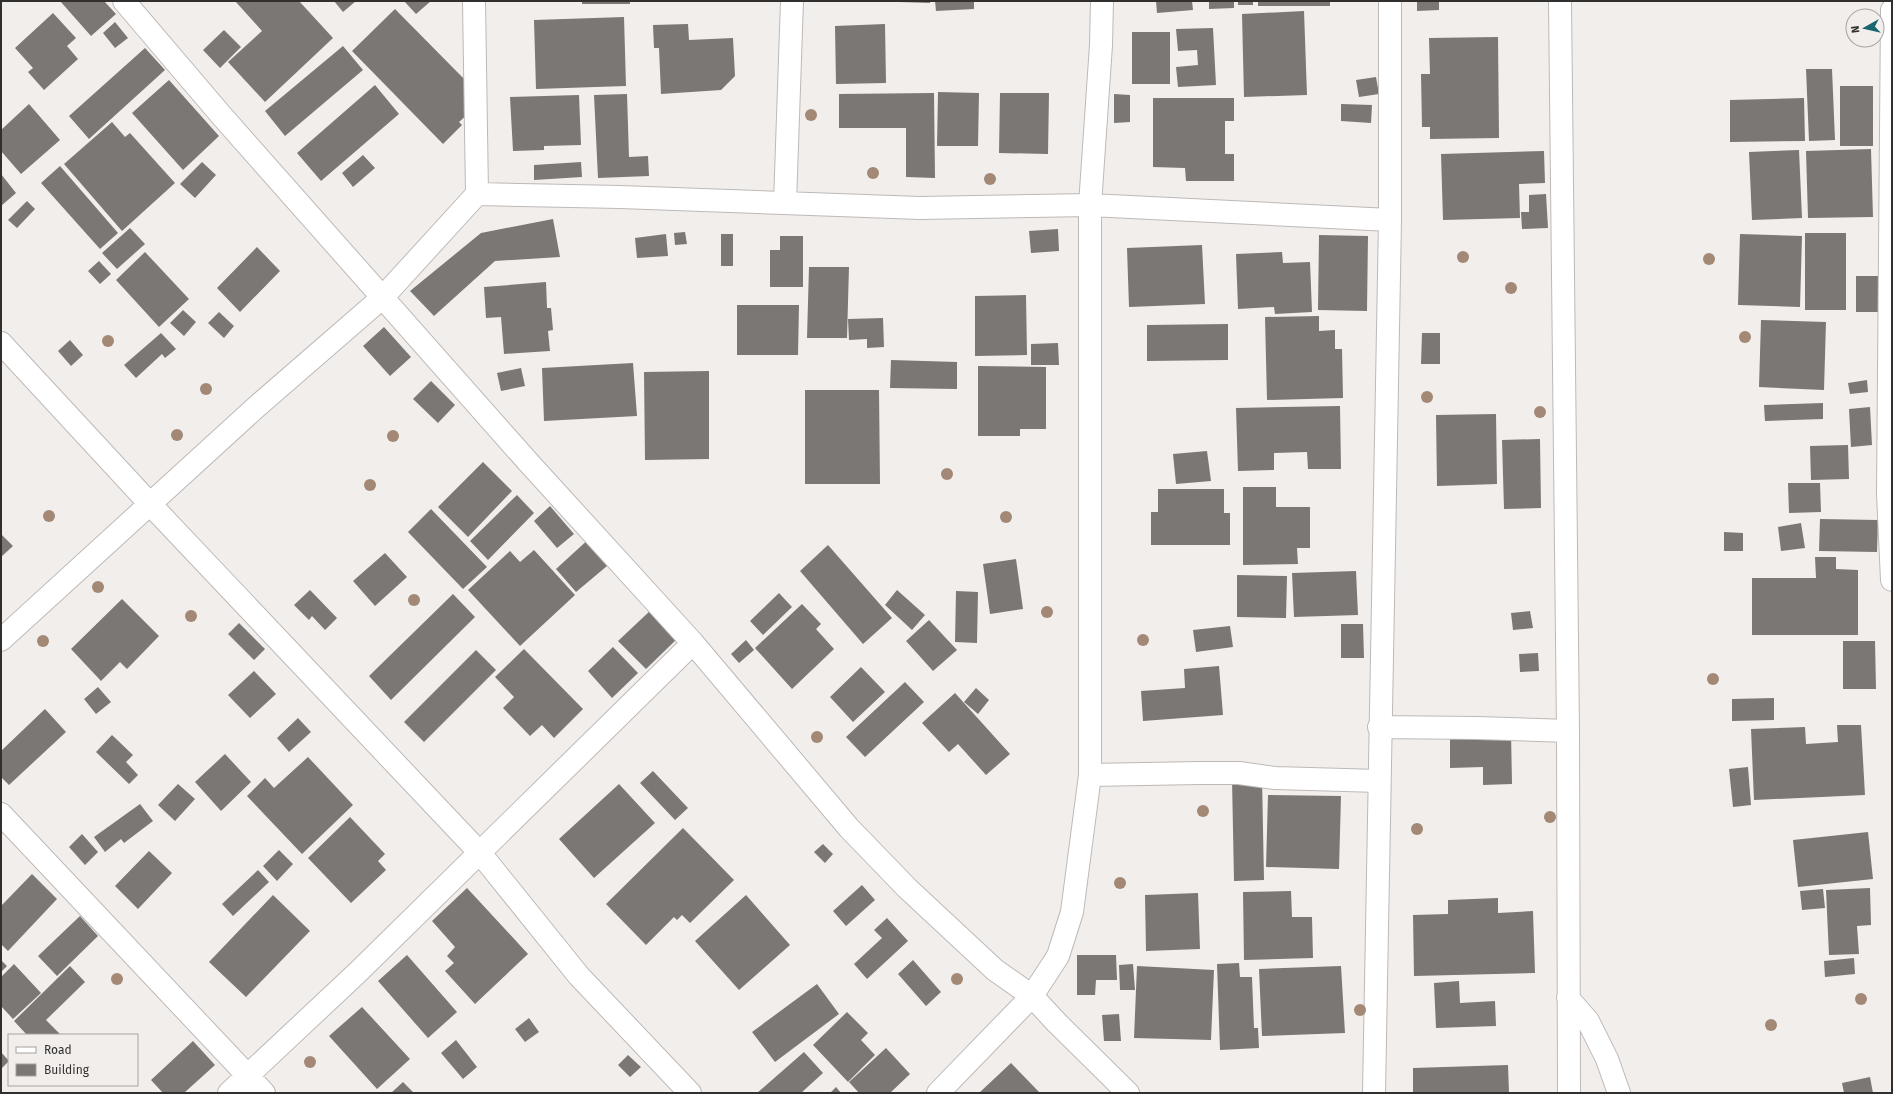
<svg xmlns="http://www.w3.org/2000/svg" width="1893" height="1094" viewBox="0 0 1893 1094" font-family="'Fira Sans',sans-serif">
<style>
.building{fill:#7a7775}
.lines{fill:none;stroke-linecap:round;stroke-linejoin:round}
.minor-casing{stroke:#bdb9b7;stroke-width:24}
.minor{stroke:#fff;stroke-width:22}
.tree{fill:#a28875}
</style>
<rect width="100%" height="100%" fill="#f2eeec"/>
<path class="building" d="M 60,1 L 104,1 L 116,14 L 91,36 Z
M 235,1 L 299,1 L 333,38 L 265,102 L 228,62 L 262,31 Z
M 334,1 L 356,1 L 343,12 Z
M 404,1 L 431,1 L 416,14 Z
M 582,1 L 630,1 L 630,4 L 582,4 Z
M 899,1 L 930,1 L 930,3 L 899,2 Z
M 935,1 L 974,1 L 974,9 L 936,11 Z
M 1156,1 L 1192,1 L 1193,10 L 1157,13 Z
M 1209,1 L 1234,1 L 1234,8 L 1209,9 Z
M 1238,1 L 1253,1 L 1253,5 L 1238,5 Z
M 1258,1 L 1330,1 L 1330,6 L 1258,6 Z
M 1417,1 L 1439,1 L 1439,10 L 1417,11 Z
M 395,9 L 473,88 L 469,113 L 459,122 L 462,125 L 443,144 L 352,51 Z
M 1304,11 L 1307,95 L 1244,97 L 1242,14 Z
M 53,13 L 76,38 L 67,46 L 78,59 L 44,90 L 28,72 L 33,68 L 15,48 Z
M 624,17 L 626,86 L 536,89 L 534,20 Z
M 115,22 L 128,38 L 115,48 L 103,33 Z
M 688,24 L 689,40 L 733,38 L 735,76 L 721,90 L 661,94 L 659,48 L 654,48 L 653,25 Z
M 885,24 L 886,83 L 836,84 L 835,26 Z
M 1213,28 L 1216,85 L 1178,87 L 1176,67 L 1198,65 L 1197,50 L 1178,51 L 1176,29 Z
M 224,30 L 241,47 L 220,68 L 203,50 Z
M 1132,32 L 1170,32 L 1170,84 L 1132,84 Z
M 1498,37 L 1499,138 L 1430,139 L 1430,127 L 1422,127 L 1421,74 L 1430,74 L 1429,38 Z
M 343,46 L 363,70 L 285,136 L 265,111 Z
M 145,48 L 165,70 L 89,139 L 69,116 Z
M 1806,69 L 1832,69 L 1835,140 L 1809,141 Z
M 1376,77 L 1379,94 L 1359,97 L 1356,80 Z
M 169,80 L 219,136 L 183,170 L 132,113 Z
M 375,85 L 399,114 L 321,181 L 297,153 Z
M 1840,86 L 1873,86 L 1873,146 L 1840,146 Z
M 938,92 L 979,93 L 978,146 L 937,146 Z
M 934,93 L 935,178 L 906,177 L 906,128 L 839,128 L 839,94 Z
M 1000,93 L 1049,93 L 1048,154 L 999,153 Z
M 627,94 L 629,157 L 648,156 L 649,176 L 598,178 L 594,95 Z
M 1114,94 L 1130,95 L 1130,122 L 1114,123 Z
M 579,95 L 581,145 L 544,146 L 544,150 L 513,151 L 510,97 Z
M 1153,98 L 1234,98 L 1234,121 L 1225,121 L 1225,154 L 1234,154 L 1234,181 L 1186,181 L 1185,168 L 1153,167 Z
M 1804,98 L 1805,141 L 1730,142 L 1730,100 Z
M 29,104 L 60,140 L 21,174 L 1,151 L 1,130 Z
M 1341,104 L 1372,105 L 1371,123 L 1341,121 Z
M 112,122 L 125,137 L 130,133 L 175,183 L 122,231 L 64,164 Z
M 1871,149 L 1873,217 L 1808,218 L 1806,151 Z
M 1799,150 L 1802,218 L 1752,220 L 1749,152 Z
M 1544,151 L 1545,183 L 1519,184 L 1520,218 L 1443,220 L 1441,154 Z
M 363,155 L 375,168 L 353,187 L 342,173 Z
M 202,162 L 216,175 L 195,198 L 180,184 Z
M 581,162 L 582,177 L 534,180 L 534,165 Z
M 60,166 L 118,233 L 100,249 L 41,183 Z
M 1,174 L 16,193 L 1,206 Z
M 1546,194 L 1548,228 L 1522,229 L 1521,212 L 1529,212 L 1529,195 Z
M 27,201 L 35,209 L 17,228 L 8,220 Z
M 553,219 L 560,257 L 495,261 L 434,316 L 410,291 L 481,233 Z
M 130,228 L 145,244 L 117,269 L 102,253 Z
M 1058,229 L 1059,251 L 1031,253 L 1029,231 Z
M 685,232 L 687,244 L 675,245 L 674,233 Z
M 1805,233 L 1846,233 L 1846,310 L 1805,310 Z
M 666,234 L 668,256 L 637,258 L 635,238 Z
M 721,234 L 733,234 L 733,266 L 721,266 Z
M 1740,234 L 1802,236 L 1800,307 L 1738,305 Z
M 1319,235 L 1368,236 L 1367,311 L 1318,310 Z
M 780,236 L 803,236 L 803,287 L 770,287 L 770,250 L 780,250 Z
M 1202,245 L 1205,304 L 1129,307 L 1127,248 Z
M 257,247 L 280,271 L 240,312 L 217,288 Z
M 145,252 L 189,299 L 159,327 L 116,280 Z
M 1282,252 L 1283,263 L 1310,262 L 1312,312 L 1275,314 L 1274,307 L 1238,309 L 1236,254 Z
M 99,261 L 111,274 L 100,284 L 88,271 Z
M 809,267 L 849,267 L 847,338 L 807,338 Z
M 1856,276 L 1880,276 L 1880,312 L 1856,312 Z
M 546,282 L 547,308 L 551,308 L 553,330 L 548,331 L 550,351 L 504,354 L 501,317 L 486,318 L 484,287 Z
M 1026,295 L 1027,355 L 975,356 L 975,296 Z
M 737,305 L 799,305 L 798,355 L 737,355 Z
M 183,310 L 196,322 L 184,336 L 170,323 Z
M 219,312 L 234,326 L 224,338 L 208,323 Z
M 1319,316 L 1319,331 L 1335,330 L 1335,349 L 1342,349 L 1343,398 L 1267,400 L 1265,317 Z
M 883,318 L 884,347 L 867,348 L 867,339 L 849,340 L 848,319 Z
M 1761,320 L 1826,322 L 1824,390 L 1759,387 Z
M 1228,324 L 1228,360 L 1147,361 L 1147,325 Z
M 384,327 L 411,357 L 390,376 L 363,346 Z
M 161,333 L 176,349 L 165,358 L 162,354 L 136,378 L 124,365 Z
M 1422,333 L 1440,333 L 1440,364 L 1421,364 Z
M 70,340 L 83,355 L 71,366 L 58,351 Z
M 1058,343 L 1059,365 L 1031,365 L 1031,344 Z
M 891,360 L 957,362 L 957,389 L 890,388 Z
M 633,363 L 637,416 L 544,421 L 542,368 Z
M 978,366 L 1046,367 L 1046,429 L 1020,429 L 1020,436 L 978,436 Z
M 521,368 L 525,386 L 501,391 L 497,373 Z
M 709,371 L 709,459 L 645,460 L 644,372 Z
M 1867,380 L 1868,392 L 1850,394 L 1848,383 Z
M 431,381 L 455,405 L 438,423 L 413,399 Z
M 805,390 L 879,390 L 880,484 L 805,484 Z
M 1823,403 L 1823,419 L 1765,421 L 1764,405 Z
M 1340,406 L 1341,469 L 1308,469 L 1307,452 L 1274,453 L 1274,470 L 1238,471 L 1236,408 Z
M 1870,407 L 1872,445 L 1851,447 L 1849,409 Z
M 1496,414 L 1497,484 L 1437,486 L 1436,415 Z
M 1540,439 L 1541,508 L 1504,509 L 1502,440 Z
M 1848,445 L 1849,479 L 1811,480 L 1810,446 Z
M 1207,451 L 1211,481 L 1176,484 L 1173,454 Z
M 483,462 L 512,491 L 468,537 L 438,507 Z
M 1788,483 L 1820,483 L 1821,512 L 1789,513 Z
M 1243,487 L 1276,487 L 1276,507 L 1310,507 L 1310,548 L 1297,548 L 1298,564 L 1243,565 Z
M 1158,489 L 1224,489 L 1224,513 L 1230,513 L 1230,545 L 1151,545 L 1151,512 L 1158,512 Z
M 517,495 L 534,513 L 488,560 L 470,541 Z
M 550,506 L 574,534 L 557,548 L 534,521 Z
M 431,509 L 487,567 L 463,589 L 408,532 Z
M 1820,519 L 1878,520 L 1877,552 L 1819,551 Z
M 1801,523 L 1805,548 L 1781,551 L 1778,527 Z
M 1724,532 L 1743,533 L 1743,551 L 1724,551 Z
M 1,534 L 13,546 L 1,557 Z
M 591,537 L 613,561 L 576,592 L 556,569 Z
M 828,545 L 892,618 L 863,644 L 800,571 Z
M 534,550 L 575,595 L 520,646 L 468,590 L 510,551 L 520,562 Z
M 385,553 L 407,577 L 375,606 L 353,581 Z
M 1815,557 L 1836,557 L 1836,569 L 1858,570 L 1858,635 L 1752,635 L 1752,578 L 1816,578 Z
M 1016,559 L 1023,609 L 990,614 L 983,564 Z
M 1356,571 L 1358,615 L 1294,617 L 1292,573 Z
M 1237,575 L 1287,576 L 1286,618 L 1237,617 Z
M 310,590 L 337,618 L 325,630 L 312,616 L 309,620 L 294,605 Z
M 897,590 L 925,615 L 912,630 L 885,605 Z
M 956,591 L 978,592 L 977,643 L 955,642 Z
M 779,593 L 792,607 L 763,635 L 750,621 Z
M 453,594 L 475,617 L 391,700 L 369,676 Z
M 122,599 L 159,636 L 127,669 L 120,662 L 101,681 L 71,649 Z
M 802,604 L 821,624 L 816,629 L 834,649 L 792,689 L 755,648 Z
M 652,609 L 679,637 L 646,669 L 618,641 Z
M 1530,611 L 1533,628 L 1513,630 L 1511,613 Z
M 929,620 L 957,650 L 933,671 L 906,641 Z
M 239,623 L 265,649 L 254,660 L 228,634 Z
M 1341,624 L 1363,624 L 1364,658 L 1341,658 Z
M 1230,626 L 1233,647 L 1196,652 L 1193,630 Z
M 746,640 L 754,650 L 739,663 L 731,654 Z
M 1843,641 L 1875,641 L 1876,689 L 1843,689 Z
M 613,647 L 638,673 L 612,698 L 588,671 Z
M 524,649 L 583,709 L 554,738 L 542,725 L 530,736 L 503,708 L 514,697 L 495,677 Z
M 476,650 L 496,670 L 424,742 L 404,722 Z
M 1538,653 L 1539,671 L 1520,672 L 1519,654 Z
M 1219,666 L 1223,715 L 1143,721 L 1141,691 L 1185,688 L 1184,669 Z
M 861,667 L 885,692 L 853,722 L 830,697 Z
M 254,671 L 276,694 L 250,718 L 228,695 Z
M 905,682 L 924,702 L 865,757 L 846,737 Z
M 98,687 L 111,702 L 96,714 L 84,699 Z
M 976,688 L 989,700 L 978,714 L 964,702 Z
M 955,693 L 1010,754 L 986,775 L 958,744 L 949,752 L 922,723 Z
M 1774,698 L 1774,720 L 1732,721 L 1732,699 Z
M 45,709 L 66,732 L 9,785 L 1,777 L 1,751 Z
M 298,718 L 311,732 L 289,752 L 277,738 Z
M 1837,725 L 1861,725 L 1865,795 L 1754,800 L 1751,729 L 1805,727 L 1806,744 L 1838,742 Z
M 1450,732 L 1511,732 L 1512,784 L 1483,785 L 1483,767 L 1450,768 Z
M 112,735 L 133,755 L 126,762 L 138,775 L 129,784 L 96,752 Z
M 225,754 L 251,782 L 221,811 L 195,782 Z
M 308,757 L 353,805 L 302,854 L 247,796 L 265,778 L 274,788 Z
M 1748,767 L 1751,805 L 1733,807 L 1729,769 Z
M 653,771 L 688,808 L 675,820 L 640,783 Z
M 1262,778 L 1264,880 L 1234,881 L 1232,779 Z
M 178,784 L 195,799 L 175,821 L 158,805 Z
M 619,784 L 655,823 L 594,878 L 559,839 Z
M 1268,795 L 1341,796 L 1339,869 L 1266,867 Z
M 140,804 L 153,821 L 124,843 L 121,839 L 105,852 L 94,837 Z
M 350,817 L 385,854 L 378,861 L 386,870 L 351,903 L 308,858 Z
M 683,828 L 734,880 L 690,923 L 682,915 L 677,920 L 674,917 L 646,945 L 606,904 Z
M 1868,832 L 1873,879 L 1798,887 L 1793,840 Z
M 82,834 L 98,852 L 85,865 L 69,847 Z
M 823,844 L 833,854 L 825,863 L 814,852 Z
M 279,850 L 293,864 L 277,881 L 263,866 Z
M 149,851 L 172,873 L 138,909 L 115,886 Z
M 258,870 L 269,882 L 233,916 L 222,904 Z
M 32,874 L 57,899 L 8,951 L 1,944 L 1,906 Z
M 862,885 L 875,900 L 846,926 L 833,911 Z
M 467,888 L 528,954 L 475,1004 L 445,971 L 454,963 L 447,956 L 455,947 L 432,921 Z
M 1870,888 L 1871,925 L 1857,926 L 1859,954 L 1829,955 L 1826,890 Z
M 1823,889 L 1825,908 L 1802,910 L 1800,891 Z
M 1291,891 L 1292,917 L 1312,917 L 1313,958 L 1244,960 L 1243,892 Z
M 1198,893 L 1200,949 L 1146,951 L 1145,895 Z
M 273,895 L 310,931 L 246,997 L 209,962 Z
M 746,895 L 790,945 L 739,990 L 695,941 Z
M 1498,898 L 1498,913 L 1533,911 L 1535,973 L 1414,976 L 1413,915 L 1448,914 L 1448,900 Z
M 80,916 L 98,936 L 57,976 L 38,956 Z
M 887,918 L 908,941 L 867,979 L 854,964 L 882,938 L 874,930 Z
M 407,955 L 457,1012 L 428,1038 L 378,981 Z
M 1077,955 L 1116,955 L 1117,980 L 1096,980 L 1095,995 L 1077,995 Z
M 1854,958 L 1855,974 L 1825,977 L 1824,961 Z
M 1,960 L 7,966 L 1,972 Z
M 913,960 L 941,992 L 926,1006 L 898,974 Z
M 1239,963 L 1240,977 L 1252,977 L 1254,1028 L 1258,1028 L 1259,1048 L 1220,1050 L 1217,964 Z
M 14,964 L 41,993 L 13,1019 L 1,1006 L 1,977 Z
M 1133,964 L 1135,990 L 1120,990 L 1119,965 Z
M 70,966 L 85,982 L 46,1020 L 61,1035 L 27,1035 L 14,1021 Z
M 1137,966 L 1214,970 L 1211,1040 L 1134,1038 Z
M 1341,966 L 1345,1033 L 1262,1036 L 1259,969 Z
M 1459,981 L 1460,1003 L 1495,1001 L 1496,1026 L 1436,1028 L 1434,983 Z
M 817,984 L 839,1014 L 775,1062 L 752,1032 Z
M 362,1007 L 410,1059 L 377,1089 L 329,1036 Z
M 847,1012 L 868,1033 L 861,1040 L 875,1055 L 848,1082 L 813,1045 Z
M 1119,1014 L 1121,1041 L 1104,1041 L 1102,1015 Z
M 529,1018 L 539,1032 L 525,1042 L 515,1029 Z
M 456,1040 L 477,1067 L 463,1079 L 441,1053 Z
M 193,1041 L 215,1065 L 184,1093 L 163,1093 L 151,1080 Z
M 886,1048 L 910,1074 L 890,1093 L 859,1093 L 849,1082 Z
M 1,1052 L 9,1061 L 1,1069 Z
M 804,1052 L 823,1073 L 801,1093 L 757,1093 Z
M 628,1055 L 641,1067 L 630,1077 L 618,1065 Z
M 1011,1063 L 1040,1093 L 979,1093 Z
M 1508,1065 L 1509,1093 L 1413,1093 L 1413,1068 Z
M 1870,1077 L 1873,1093 L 1844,1093 L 1842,1083 Z
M 403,1082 L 414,1093 L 391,1093 Z
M 836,1087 L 841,1093 L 830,1093 Z"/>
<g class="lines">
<g class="minor-casing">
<path id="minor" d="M 124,1 L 221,115 L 529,463 L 693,643 L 849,828 L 907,888 L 995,970 L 1032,996 L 1057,1023 L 1128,1093
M 1560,1 L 1568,731 L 1569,1093
M 1892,10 L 1888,494 L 1892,580
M 477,194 L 620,197 L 920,208 L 1090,205 L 1390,220
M 785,203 L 792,1
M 1,343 L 150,504 L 480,853 L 579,976 L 690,1093
M 1,640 L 254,409 L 383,297 L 477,194 L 474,1
M 1379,727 L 1477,728 L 1568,731
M 1090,775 L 1199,773 L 1239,773 L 1275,778 L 1379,781
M 1,814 L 264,1093
M 1568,998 L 1588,1021 L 1607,1059 L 1619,1093
M 229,1093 L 357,973 L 693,643
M 938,1093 L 1032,996 L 1058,956 L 1072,912 L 1090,775 L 1090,205 L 1101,45 L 1102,1
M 1374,1093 L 1390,220 L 1390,1"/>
</g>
<use href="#minor" class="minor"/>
</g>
<g class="tree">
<circle cx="811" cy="115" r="6"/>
<circle cx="873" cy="173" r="6"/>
<circle cx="990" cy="179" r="6"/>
<circle cx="1463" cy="257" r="6"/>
<circle cx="1709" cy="259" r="6"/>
<circle cx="1511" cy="288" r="6"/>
<circle cx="1745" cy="337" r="6"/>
<circle cx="108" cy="341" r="6"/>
<circle cx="206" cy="389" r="6"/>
<circle cx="1427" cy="397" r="6"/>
<circle cx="1540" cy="412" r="6"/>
<circle cx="177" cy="435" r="6"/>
<circle cx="393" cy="436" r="6"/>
<circle cx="947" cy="474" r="6"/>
<circle cx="370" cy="485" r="6"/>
<circle cx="49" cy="516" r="6"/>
<circle cx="1006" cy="517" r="6"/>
<circle cx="98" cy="587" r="6"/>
<circle cx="414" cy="600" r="6"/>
<circle cx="1047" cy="612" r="6"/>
<circle cx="191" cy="616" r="6"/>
<circle cx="1143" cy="640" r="6"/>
<circle cx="43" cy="641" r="6"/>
<circle cx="1713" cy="679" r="6"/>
<circle cx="817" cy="737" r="6"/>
<circle cx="1203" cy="811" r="6"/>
<circle cx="1550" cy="817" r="6"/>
<circle cx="1417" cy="829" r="6"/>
<circle cx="1120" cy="883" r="6"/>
<circle cx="117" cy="979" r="6"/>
<circle cx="957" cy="979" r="6"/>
<circle cx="1861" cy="999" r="6"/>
<circle cx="1360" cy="1010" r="6"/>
<circle cx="1771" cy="1025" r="6"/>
<circle cx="310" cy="1062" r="6"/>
</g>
<rect width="1893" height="1094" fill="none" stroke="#31302f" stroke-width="4"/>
<rect x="8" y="1034" width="130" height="52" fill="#f2eeec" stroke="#a5a2a0"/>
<rect x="16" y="1047" width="20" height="6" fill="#ffffff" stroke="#a5a2a0"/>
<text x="44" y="1054" font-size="12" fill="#31302f">Road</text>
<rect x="16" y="1064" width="20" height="12" fill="#7a7775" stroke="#a5a2a0"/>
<text x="44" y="1074" font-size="12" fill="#31302f">Building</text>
<g transform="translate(1865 28) rotate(262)"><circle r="19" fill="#f2eeec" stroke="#a5a2a0"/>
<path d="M0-3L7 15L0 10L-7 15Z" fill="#1a666f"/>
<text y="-6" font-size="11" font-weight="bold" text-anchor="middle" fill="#31302f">N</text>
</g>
</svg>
